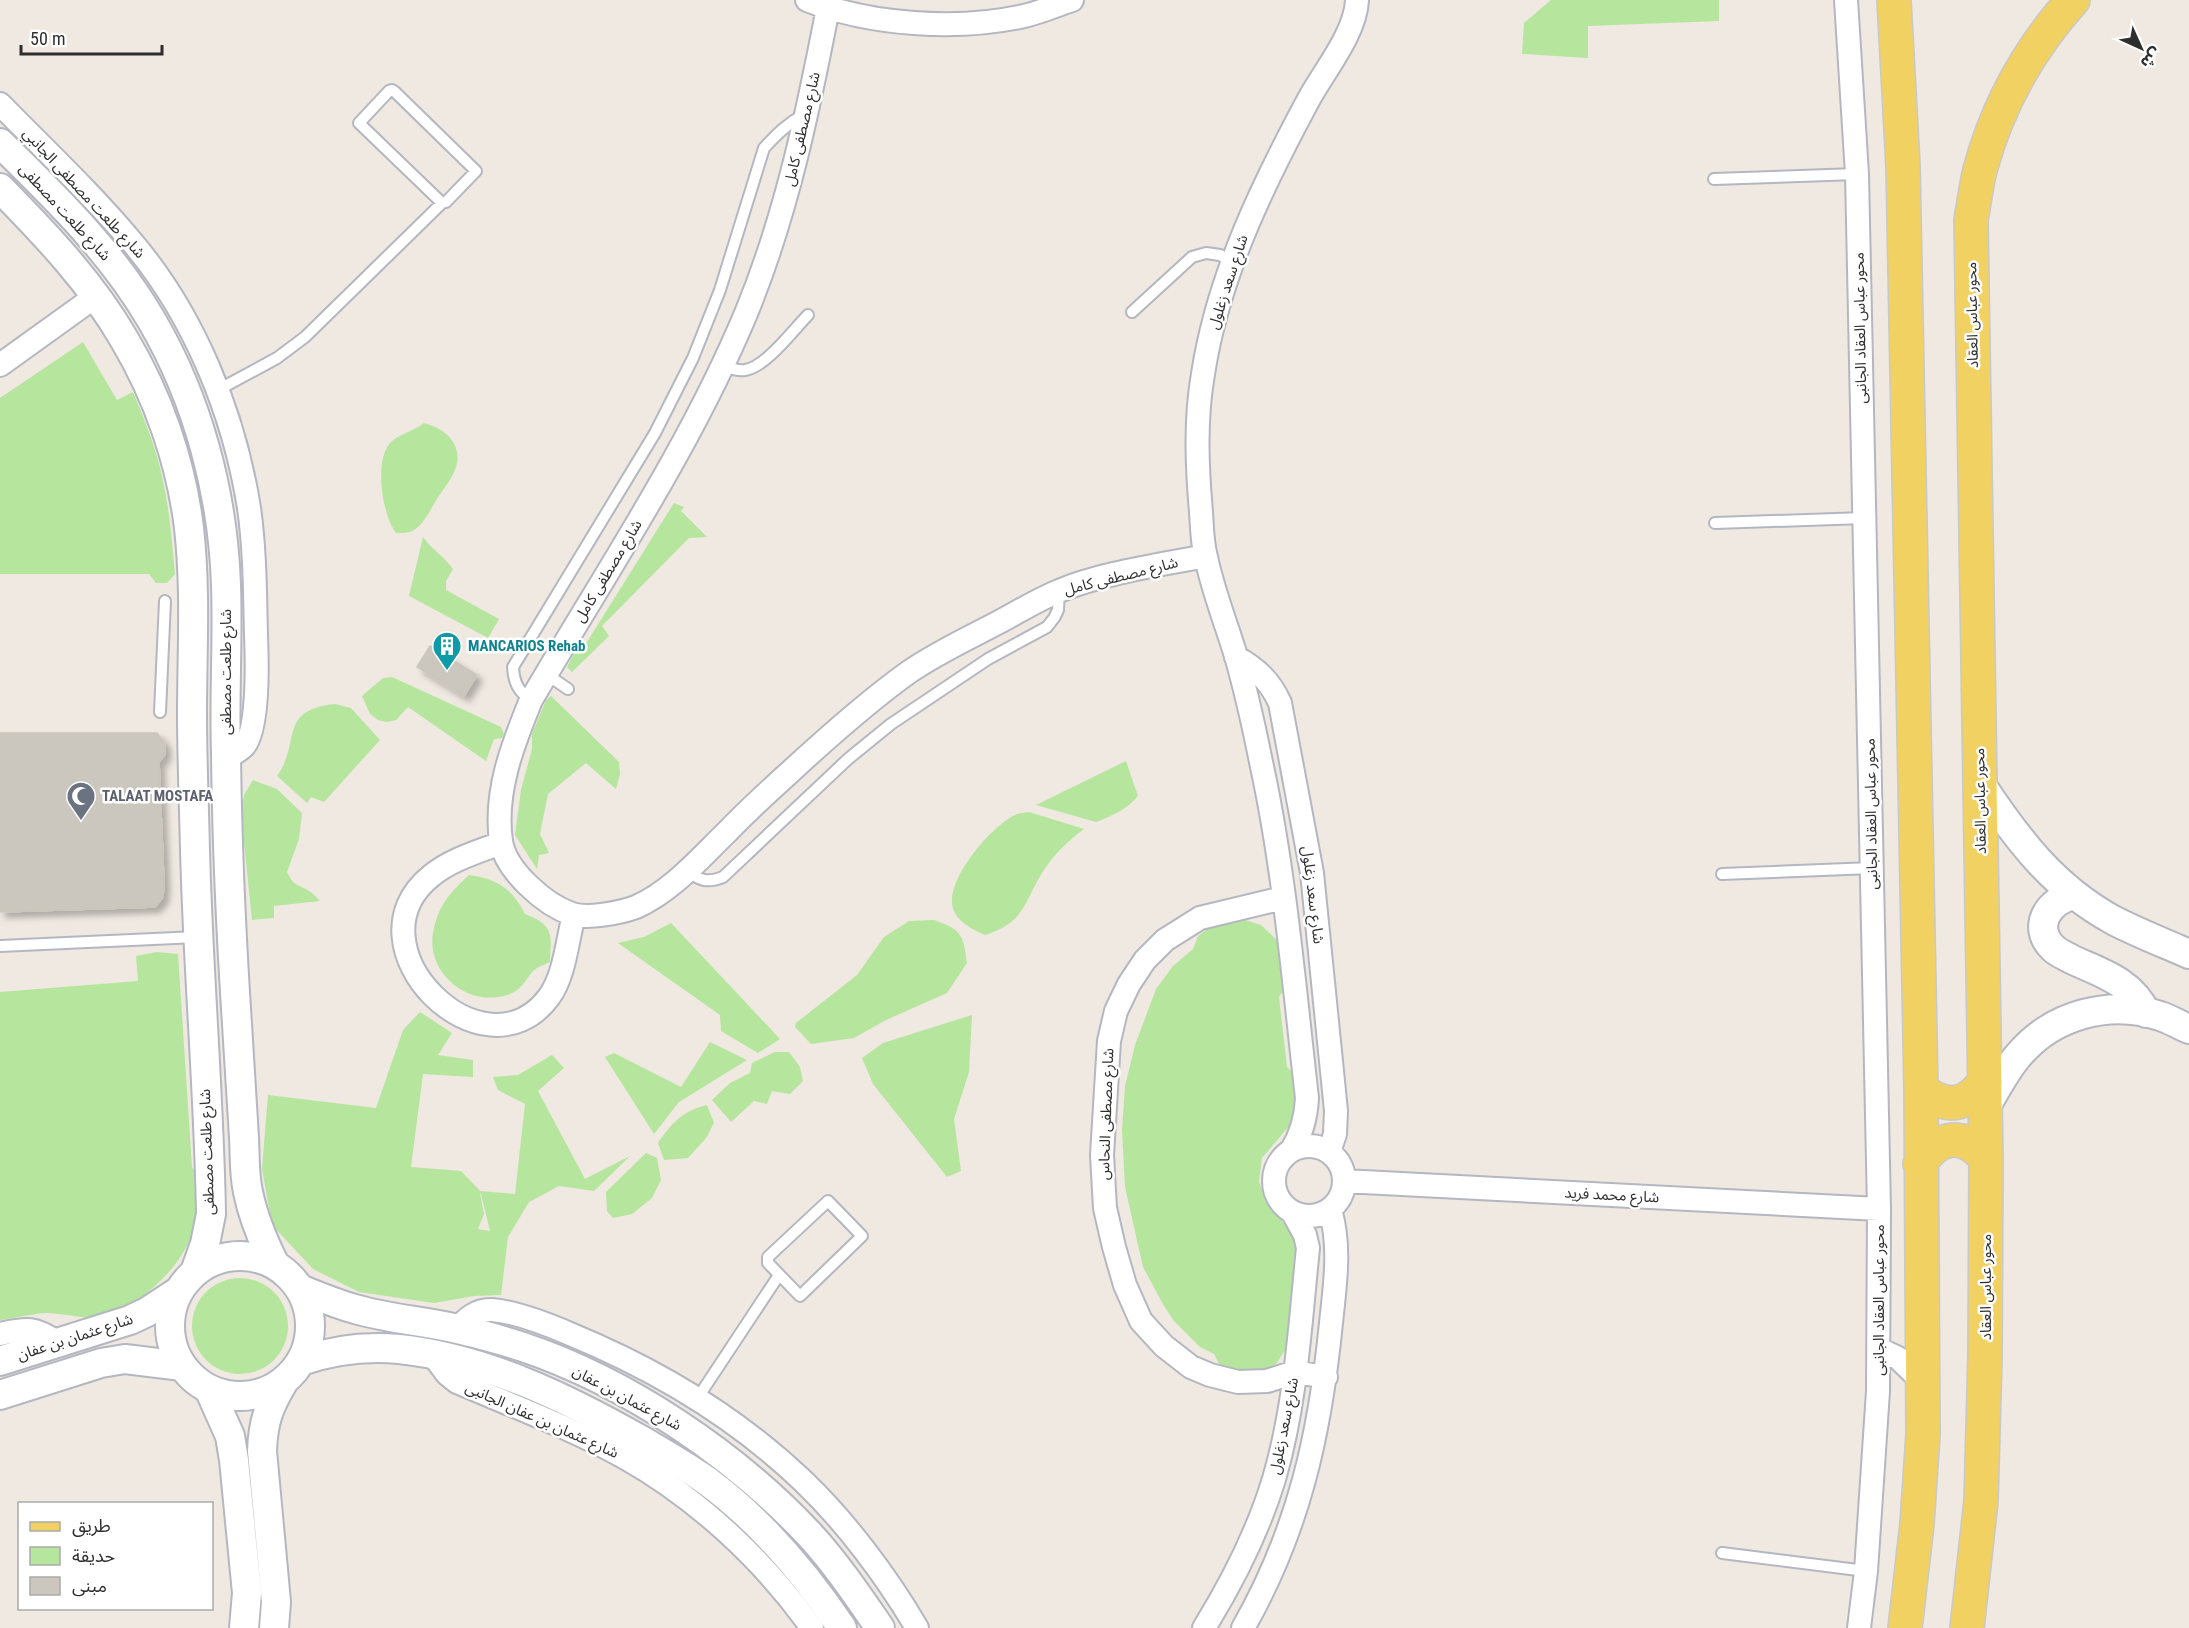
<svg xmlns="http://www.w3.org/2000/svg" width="2189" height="1628" viewBox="0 0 2189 1628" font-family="'Roboto Condensed','Noto Sans Arabic',sans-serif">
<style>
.green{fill:#b6e59e;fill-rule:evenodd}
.building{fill:#cbc7bf;stroke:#cbc5ba;stroke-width:1.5;filter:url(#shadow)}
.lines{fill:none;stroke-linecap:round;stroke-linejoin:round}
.service-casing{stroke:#b4b7c1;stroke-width:14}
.minor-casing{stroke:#b4b7c1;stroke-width:26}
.tertiary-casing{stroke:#b4b7c1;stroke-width:32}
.primary-casing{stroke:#c9c9c9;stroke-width:36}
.service{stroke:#fff;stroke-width:10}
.minor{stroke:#fff;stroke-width:22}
.tertiary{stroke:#fff;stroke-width:28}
.primary{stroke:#f2d163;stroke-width:33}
.labels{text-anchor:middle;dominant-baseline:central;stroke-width:5;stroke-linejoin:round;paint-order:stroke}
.street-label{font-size:15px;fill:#2e2e2e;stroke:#fff}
.culture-label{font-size:15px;font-weight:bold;fill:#0d838f;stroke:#fff;text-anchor:start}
.worship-label{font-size:15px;font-weight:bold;fill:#5b616d;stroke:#fff;text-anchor:start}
</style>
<defs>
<filter id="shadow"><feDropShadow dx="5.5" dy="5.5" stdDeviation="3" flood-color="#0004"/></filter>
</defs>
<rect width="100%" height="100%" fill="#efe9e1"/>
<path class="green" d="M 1551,0 L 1719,0 L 1719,21 L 1588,26 L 1588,58 L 1522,54 L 1524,23 Z
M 83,342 L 117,400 L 133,392 C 145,421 157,450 163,481 C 170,512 172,543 175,574 L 167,583 L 156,583 L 149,574 L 0,574 L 0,398 Z
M 424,423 C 444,428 463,443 456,467 C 453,478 443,489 437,499 C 430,510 423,527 410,532 C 406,533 400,533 396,533 C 382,515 373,458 392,441 C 402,433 414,431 424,423 Z
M 674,503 L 684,507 L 681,511 L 707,537 L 689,538 L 602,626 L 609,636 L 572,672 L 567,667 L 580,642 L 587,642 Z
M 423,537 C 431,549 444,556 453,569 L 446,581 L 446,590 L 499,619 L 488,638 L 409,596 Z
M 392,677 L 501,727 L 504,734 L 502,738 L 494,739 L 486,761 L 408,707 L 396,720 L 387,722 L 378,720 L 370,714 L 362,696 L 383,678 Z
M 551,696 L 619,762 L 620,774 L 616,789 L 586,763 L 548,794 L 540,834 L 549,853 L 539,855 L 537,869 L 515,835 L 521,790 L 532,749 L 532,734 L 546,700 Z
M 335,704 L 351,708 L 380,740 L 324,802 L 311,797 L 307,803 L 277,776 C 302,742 277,710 335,704 Z
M 1126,761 L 1138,796 C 1129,808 1110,817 1096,822 L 1036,805 Z
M 253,780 L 277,789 L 302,813 L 299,839 L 287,872 C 295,888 297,883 309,891 C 313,893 317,898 320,901 L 274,906 L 274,918 L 252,920 L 241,813 L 244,795 Z
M 1029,812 L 1084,829 C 1068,841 1053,855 1042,873 C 1023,904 1025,922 985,935 C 974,930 961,924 955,913 C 939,886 991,826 1015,815 C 1019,813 1024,813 1029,812 Z
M 469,875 C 497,878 513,890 525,914 C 555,926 551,934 550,962 C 546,964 541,966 537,968 C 525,976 526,989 507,995 C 466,1008 423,970 434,928 C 440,903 451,892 469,875 Z
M 1239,918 L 1261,925 L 1278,941 L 1284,990 L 1279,997 L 1287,1067 L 1295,1075 L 1295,1103 L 1290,1125 L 1262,1158 L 1259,1181 L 1266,1202 L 1288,1228 L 1296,1243 L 1295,1281 L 1288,1346 L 1276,1364 L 1260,1373 L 1234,1371 L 1220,1366 L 1214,1354 L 1200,1347 L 1174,1321 L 1164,1306 L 1143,1267 L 1125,1187 L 1122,1130 L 1125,1086 L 1135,1045 L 1156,989 L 1173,966 L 1193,949 L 1198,936 L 1217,922 Z
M 934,920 C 962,930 963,934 967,963 L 947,993 L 886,1020 L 854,1038 L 811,1044 L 795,1027 L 796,1023 L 857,975 L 884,937 L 909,921 Z
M 671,923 L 780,1039 L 758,1053 L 721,1031 L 720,1015 L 618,943 L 644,937 Z
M 157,952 L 178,954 L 192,1167 C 200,1178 199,1187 199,1201 C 198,1253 152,1299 105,1316 C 93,1321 61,1313 46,1313 C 31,1314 15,1318 0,1320 L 0,992 L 138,981 L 136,956 Z
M 420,1012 L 452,1033 L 438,1055 L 473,1060 L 473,1077 L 423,1074 L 411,1167 L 461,1171 L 480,1191 L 515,1194 L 525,1104 L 498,1090 L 493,1077 L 518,1075 L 552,1055 L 564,1068 L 538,1091 L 585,1179 L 630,1156 L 594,1191 L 559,1186 L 529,1202 L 508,1237 L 501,1295 L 474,1296 L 434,1303 L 359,1292 L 313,1269 L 272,1225 L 262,1169 L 268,1095 L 376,1108 L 403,1030 ZM 480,1193 L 481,1194 L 490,1231 L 478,1229 L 484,1214 Z
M 972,1015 L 969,1072 L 954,1119 L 961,1171 L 947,1177 L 873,1084 L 862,1058 L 883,1043 Z
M 710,1042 L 747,1060 L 679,1102 L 654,1134 L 605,1057 L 614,1053 L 681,1087 Z
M 775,1052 L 789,1052 L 800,1067 L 803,1081 L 790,1094 L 772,1091 L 767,1104 L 754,1101 L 731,1122 L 712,1100 L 730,1083 L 750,1073 L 752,1063 Z
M 707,1105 L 714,1123 L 706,1138 L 688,1158 L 664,1160 L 658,1143 C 672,1123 682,1111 707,1105 Z
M 646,1153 L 657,1158 L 661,1180 L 652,1198 L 632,1214 L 613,1218 L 607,1211 L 606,1192 Z
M192 1326a48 48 0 1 1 96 0a48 48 0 1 1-96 0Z"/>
<path class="building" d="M 430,646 L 477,675 L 464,696 L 417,667 Z
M 0,733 L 157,733 L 165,744 L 165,755 L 159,762 L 164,883 L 163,897 L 155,907 L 0,912 Z"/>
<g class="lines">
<g class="service-casing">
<path id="service" d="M 1714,179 L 1857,174
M 1132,312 L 1192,257 L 1206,253 L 1220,255 L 1233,262
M 722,365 C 730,368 736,371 745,370 C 766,367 793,330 808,315
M 216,391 L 277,358 L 305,337 L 442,203 L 446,202 L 476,171 L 395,92 L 392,90 L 389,91 L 359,123 L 442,203
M 1715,523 L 1864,518
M 546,674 L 568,689
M 531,700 C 518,691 514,683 513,667 L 655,433 L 693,358 L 720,290 L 764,148 C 777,134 788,123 805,114
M 160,712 L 165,601
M 688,871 C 700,881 708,883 723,877 L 848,759 L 891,724 L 988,659 L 1047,627 L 1054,618 L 1058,610 L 1059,591
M 1722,874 L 1872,868
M 0,946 L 197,937
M 828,1201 L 862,1236 L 800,1296 L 768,1263 L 768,1257 Z
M 697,1399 L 779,1275
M 1722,1553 L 1866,1571"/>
</g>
<g class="minor-casing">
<path id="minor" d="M 807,0 C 869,25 958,31 1024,16 C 1041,12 1057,5 1072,0
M 1846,0 L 1857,174 L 1879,1209 L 1878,1391 L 1866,1571 L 1859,1628
M 828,8 C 808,111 787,213 747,311 C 690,448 606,572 531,700 C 513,744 494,792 501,841 C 505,870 545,905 572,914 C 587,919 620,913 636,907 C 672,891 700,858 728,831 C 748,810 769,791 790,772 C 828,737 867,702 909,672 C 938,652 971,637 1001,621 C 1020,611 1039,599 1059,591 C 1101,573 1160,565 1205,556
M 0,104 C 44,149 91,193 132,242 C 194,315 234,413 249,508 C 255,550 255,593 256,635 C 257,659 259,730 244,746 C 239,751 231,755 226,759
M 0,365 L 96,296
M 1236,657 C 1257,669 1270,681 1280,703 L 1312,873 L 1336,1111 L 1335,1134 L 1329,1152
M 501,843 C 477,852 450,860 431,876 C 344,946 484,1084 549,997 C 565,975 567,941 574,915
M 1283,898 L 1200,918 L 1165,940 L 1145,960 L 1129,984 L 1116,1011 L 1109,1041 L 1102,1155 L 1105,1208 L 1114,1247 L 1125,1285 L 1141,1321 L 1164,1346 L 1191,1367 L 1210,1375 L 1238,1382 L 1267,1381 L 1295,1372 L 1326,1377
M1274 1181a35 35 0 1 1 70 0a35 35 0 1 1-70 0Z
M 1291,1151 C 1302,1134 1306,1118 1307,1098 C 1294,986 1285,872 1261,762 C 1254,727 1246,691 1236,656 C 1226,623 1213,591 1206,557 C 1202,543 1202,526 1201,512 C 1197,466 1195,420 1203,374 C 1218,276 1263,184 1310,97 C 1325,70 1356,32 1357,0
M 1344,1181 L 1879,1209
M 457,1329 C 466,1319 477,1309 492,1310 C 515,1312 549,1325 570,1334 C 655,1369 736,1417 803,1481 C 846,1522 887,1577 917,1628
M 0,1334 C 27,1328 35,1327 58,1343
M 1879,1349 L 1898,1358 L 1923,1382
M 432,1354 L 447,1374 L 457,1382 C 513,1406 571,1428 624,1457 C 697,1498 764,1560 812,1628
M 1204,1628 C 1233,1581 1258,1532 1274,1479 C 1296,1404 1300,1325 1308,1248 L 1305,1235 L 1293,1213
M 1243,1628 C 1299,1530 1320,1434 1331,1323 C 1335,1284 1341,1247 1330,1209"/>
</g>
<g class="tertiary-casing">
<path id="tertiary" d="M 0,143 C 56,198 112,252 152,321 C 198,400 223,494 226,585 C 228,641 224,697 226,753 C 227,844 231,933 237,1024 C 239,1062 242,1100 244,1138 C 245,1156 244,1174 248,1192 C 253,1217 263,1241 275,1265
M 0,188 C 46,235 91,282 124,339 C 158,396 181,462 189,528 C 196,590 192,652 192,714 C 192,759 194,804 195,850 C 198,971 209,1093 211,1214 L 205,1244 L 195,1272
M 1980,783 C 2017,839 2053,887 2113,920 C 2138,933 2164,943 2189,954
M 2075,895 C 2049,899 2031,927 2053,948 C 2059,954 2067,956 2073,960 C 2102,973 2132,982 2146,1013
M 1986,1106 C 1996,1090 2005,1071 2018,1056 C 2052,1015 2109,999 2160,1016 C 2170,1019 2179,1025 2189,1029
M170 1326a70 70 0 1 1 140 0a70 70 0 1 1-140 0Z
M 300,1289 C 318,1296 336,1304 355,1309 C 389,1319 424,1321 458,1329 C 479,1334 502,1340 523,1347 C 627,1382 734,1454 809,1534 C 835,1562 858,1596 880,1628
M 0,1361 L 130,1320 L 147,1312 L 179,1291
M 301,1361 C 333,1350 366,1346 399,1349 C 485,1358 567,1398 641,1440 C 663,1453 686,1466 707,1481 C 760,1520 805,1573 842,1628
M 209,1389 L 230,1436 L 234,1460 L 247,1593 L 244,1628
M 0,1395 L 101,1363 L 125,1359 L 182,1366
M 274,1628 L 276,1602 L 262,1451 C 263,1421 269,1406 284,1381"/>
</g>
<g class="primary-casing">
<path id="primary" d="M 1894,0 L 1903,166 L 1921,1089 L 1923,1434 L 1917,1524 L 1905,1628
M 1921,1089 C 1946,1110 1966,1107 1985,1081
M 1920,1164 C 1939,1134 1964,1132 1986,1159
M 1967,1628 L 1981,1501 L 1985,1356 L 1986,1159 L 1971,220 C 1974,204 1976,186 1980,170 C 1997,107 2029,49 2073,0"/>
</g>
<use href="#service" class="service"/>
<use href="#minor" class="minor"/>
<use href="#tertiary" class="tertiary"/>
<use href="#primary" class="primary"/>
</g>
<defs>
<g id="building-pin" transform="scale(1.5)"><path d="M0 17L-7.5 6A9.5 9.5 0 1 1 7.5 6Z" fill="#0f9aa8" stroke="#fff"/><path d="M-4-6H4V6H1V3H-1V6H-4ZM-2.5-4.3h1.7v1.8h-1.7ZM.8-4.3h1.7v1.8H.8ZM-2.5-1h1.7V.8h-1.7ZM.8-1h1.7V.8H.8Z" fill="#fff"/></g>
<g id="mosque-pin" transform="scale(1.5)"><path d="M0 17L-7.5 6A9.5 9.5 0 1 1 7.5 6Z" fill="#6b7280" stroke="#fff"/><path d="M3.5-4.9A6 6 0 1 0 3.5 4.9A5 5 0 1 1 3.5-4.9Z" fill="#fff"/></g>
</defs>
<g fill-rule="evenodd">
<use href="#building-pin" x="447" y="646"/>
<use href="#mosque-pin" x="81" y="796"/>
</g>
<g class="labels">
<g class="street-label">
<text transform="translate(802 129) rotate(-77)">شارع مصطفى كامل</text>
<text transform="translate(84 193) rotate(47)">شارع طلعت مصطفى الجانبي</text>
<text transform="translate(65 212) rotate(47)">شارع طلعت مصطفى</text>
<text transform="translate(1228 282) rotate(-72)">شارع سعد زغلول</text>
<text transform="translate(1972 315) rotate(-91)">محور عباس العقاد</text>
<text transform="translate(1860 328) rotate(-91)">محور عباس العقاد الجانبى</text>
<text transform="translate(608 571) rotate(-59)">شارع مصطفى كامل</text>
<text transform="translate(1121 576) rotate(-14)">شارع مصطفى كامل</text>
<text transform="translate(226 672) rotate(-90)">شارع طلعت مصطفى</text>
<text transform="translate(1980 801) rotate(-91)">محور عباس العقاد</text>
<text transform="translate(1871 814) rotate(-91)">محور عباس العقاد الجانبى</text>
<text transform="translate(1313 895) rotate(83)">شارع سعد زغلول</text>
<text transform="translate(1106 1114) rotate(-88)">شارع مصطفى النحاس</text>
<text transform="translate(207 1152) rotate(-92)">شارع طلعت مصطفى</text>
<text transform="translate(1612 1195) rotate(3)">شارع محمد فريد</text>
<text transform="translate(1986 1287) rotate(-90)">محور عباس العقاد</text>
<text transform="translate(1879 1300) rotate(-90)">محور عباس العقاد الجانبى</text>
<text transform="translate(75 1337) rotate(-18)">شارع عثمان بن عفان</text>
<text transform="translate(627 1398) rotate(28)">شارع عثمان بن عفان</text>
<text transform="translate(542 1420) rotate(24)">شارع عثمان بن عفان الجانبى</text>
<text transform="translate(1284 1426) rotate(-79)">شارع سعد زغلول</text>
</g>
<g class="culture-label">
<text x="468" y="646">MANCARIOS Rehab</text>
</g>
<g class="worship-label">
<text x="102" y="796">TALAAT MOSTAFA</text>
</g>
</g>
<rect x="18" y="1502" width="195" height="108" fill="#ffffff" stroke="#ababab" stroke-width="1.5"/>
<rect x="30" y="1522" width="30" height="9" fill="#f2d163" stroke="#ababab" stroke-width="1.5"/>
<text x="72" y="1532" font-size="18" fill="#2e2e2e">طريق</text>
<rect x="30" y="1547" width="30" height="18" fill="#b6e59e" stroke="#ababab" stroke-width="1.5"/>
<text x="72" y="1562" font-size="18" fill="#2e2e2e">حديقة</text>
<rect x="30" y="1577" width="30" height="18" fill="#cbc7bf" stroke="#ababab" stroke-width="1.5"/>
<text x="72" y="1592" font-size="18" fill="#2e2e2e">مبنى</text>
<g transform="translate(2141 48) rotate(135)" stroke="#ffffff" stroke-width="4.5" paint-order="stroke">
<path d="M0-4.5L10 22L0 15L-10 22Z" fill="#2e2e2e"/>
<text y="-9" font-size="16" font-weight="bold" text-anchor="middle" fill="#2e2e2e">ش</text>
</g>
<path d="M21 45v9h141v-9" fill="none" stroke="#2e2e2e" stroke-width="3"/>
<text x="30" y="45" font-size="18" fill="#2e2e2e" stroke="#ffffff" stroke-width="4.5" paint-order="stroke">50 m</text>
</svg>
